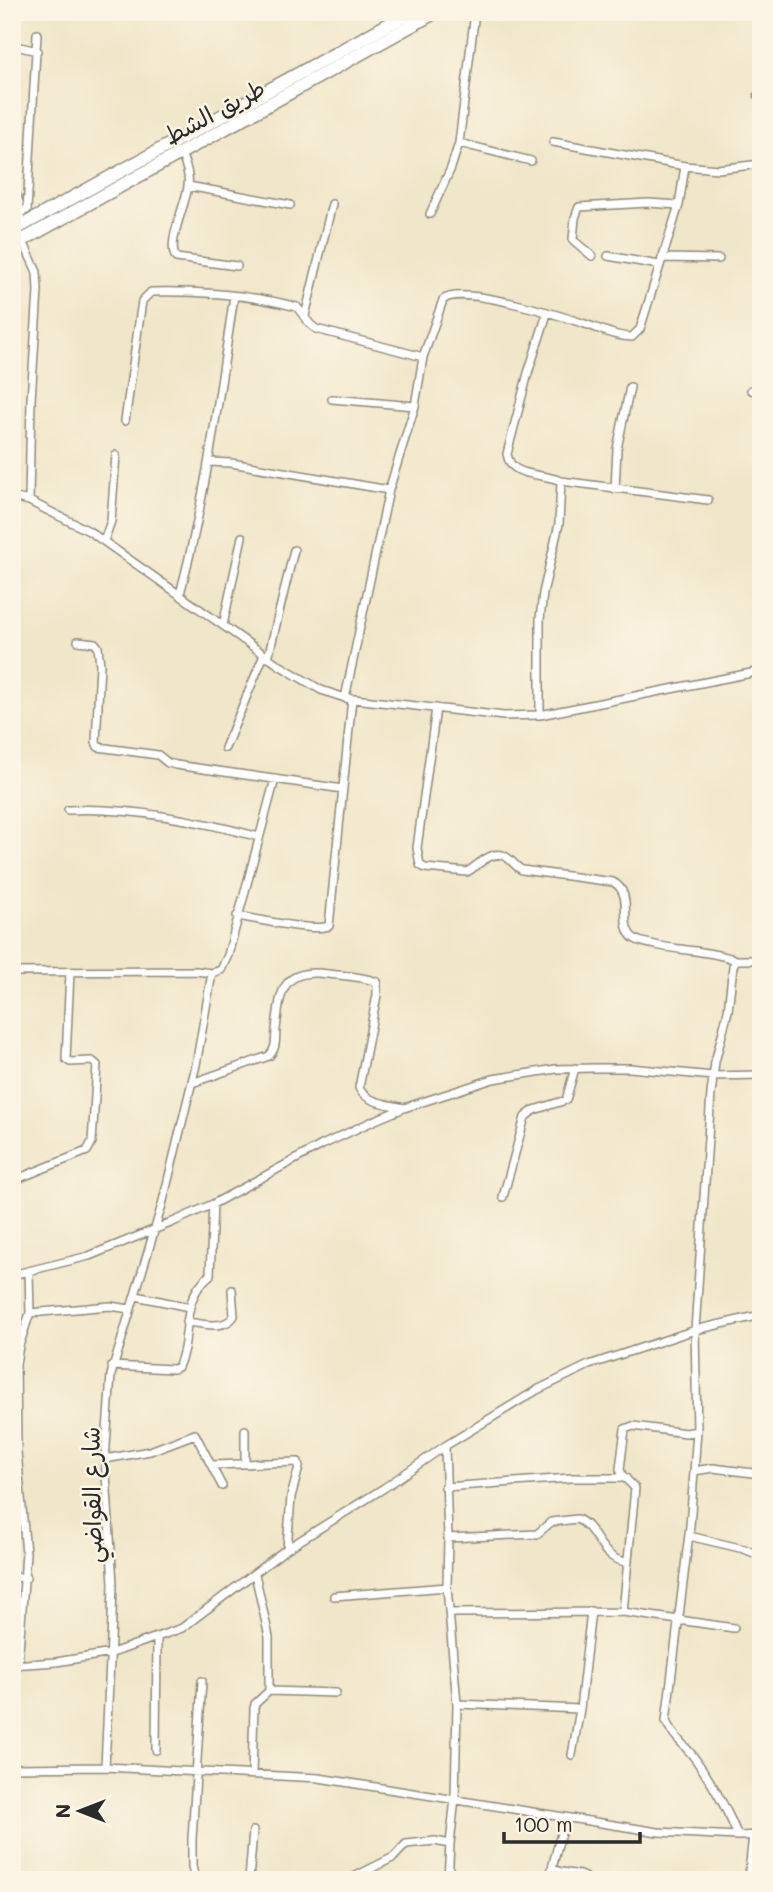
<svg xmlns="http://www.w3.org/2000/svg" width="773" height="1892" viewBox="0 0 773 1892" font-family="Mali,'Playpen Sans Arabic',sans-serif">
<style>
.lines{fill:none;stroke-linecap:round;stroke-linejoin:round}
.minor-casing{stroke:#8e887a;stroke-width:10}
.trunk-casing{stroke:#8e887a;stroke-width:15}
.minor{stroke:#fff;stroke-width:7}
.trunk{stroke:#fff;stroke-width:12}
.labels{text-anchor:middle;dominant-baseline:central;stroke-width:5;stroke-linejoin:round;paint-order:stroke}
.street-label{font-size:24px;fill:#2b2b2b;stroke:#fcf5e5}
</style>
<rect width="100%" height="100%" fill="#fcf5e5"/>
<filter id="ink" filterUnits="userSpaceOnUse"><feTurbulence type="fractalNoise" baseFrequency=".0143" numOctaves="2"/><feDisplacementMap in="SourceGraphic" scale="14" xChannelSelector="R" yChannelSelector="G"/><feConvolveMatrix kernelMatrix="1 2 1 2 8 2 1 2 1" color-interpolation-filters="sRGB"/></filter>
<filter id="wash" filterUnits="userSpaceOnUse"><feTurbulence type="fractalNoise" baseFrequency=".00686" numOctaves="4" result="noise"/><feDisplacementMap in="SourceGraphic" scale="28" xChannelSelector="R" yChannelSelector="G"/><feGaussianBlur stdDeviation="1.57" result="paint"/><feColorMatrix in="noise" values="0 0 0 0 0 0 0 0 0 0 0 0 0 0 0 0 0 1.4 0 .05"/><feComposite in="paint" operator="in"/></filter>
<g filter="url(#wash)">
<rect width="100%" height="100%" fill="#f0e6c9"/>
</g>
<g filter="url(#ink)">
<g class="lines">
<g class="minor-casing">
<path id="minor" d="M 12,45 L 37,51
M 758,95 L 761,95
M 553,142 L 685,166
M 459,143 L 531,161
M 181,153 C 185,164 190,175 188,186 C 186,205 166,243 176,258 L 237,266
M 12,184 L 19,202 L 22,227
M 188,186 L 290,205
M 20,213 L 27,210 L 37,34
M 430,214 L 451,168 L 459,143 L 475,12
M 22,239 L 37,272 L 38,291 L 31,400 L 29,501
M 592,256 L 573,240 L 575,218 L 579,207 L 648,203 L 679,205
M 608,256 L 659,265
M 662,258 L 719,259
M 305,316 L 332,204
M 751,390 L 761,393
M 332,399 L 415,406
M 125,421 L 142,301 L 151,292 C 198,291 252,295 297,307 L 310,324 L 316,329 L 423,357
M 209,462 L 231,463 L 389,490
M 561,481 L 708,500
M 615,489 L 617,449 L 630,387
M 12,497 L 29,501 L 89,531 L 279,665 L 321,690 L 345,698 L 504,716 L 540,715 L 761,671
M 104,541 L 111,521 L 116,455
M 180,594 C 206,496 219,396 234,296
M 223,625 L 242,537
M 78,641 L 95,643 L 98,647 L 100,665 L 96,742 L 98,747 L 158,755 L 168,763 L 176,765 L 343,789
M 268,658 L 294,550
M 345,698 L 389,490 L 415,406 L 423,357 L 443,300 C 460,284 562,316 585,324 C 601,329 615,337 632,337 L 640,329 L 679,205 L 685,166 L 718,169 L 761,164
M 436,708 L 417,848 L 420,865 L 425,868 L 467,872 C 479,865 494,846 509,859 C 514,863 516,867 522,870 L 613,882 C 636,894 616,927 635,939 C 640,942 646,943 651,944 C 679,951 710,950 736,960
M 540,715 L 540,619 L 543,593 L 559,524 L 561,481 C 542,472 511,479 507,454 L 528,373 L 547,314
M 225,748 L 264,655
M 68,810 C 129,807 200,821 259,837
M 237,916 C 258,919 312,932 329,926 L 352,699
M 12,972 L 196,971 L 212,973
M 192,1083 L 269,1056 C 277,1048 275,1040 276,1030 C 280,990 282,968 328,974 C 344,976 362,976 377,982 L 377,995 L 359,1088 C 366,1103 389,1104 404,1108
M 12,1181 L 87,1151 L 92,1142 L 97,1065 L 92,1061 L 70,1062 L 66,1059 L 70,972
M 503,1197 L 525,1117 L 534,1110 L 566,1100 L 575,1068
M 12,1275 L 89,1256 L 173,1222 L 213,1204 L 322,1145 L 373,1121 L 404,1108 L 493,1079 L 556,1069 L 593,1068 L 630,1068 L 713,1076 L 761,1075
M 136,1296 L 189,1307
M 30,1313 L 110,1306 L 130,1309
M 186,1322 C 202,1323 224,1331 234,1316 L 232,1290
M 112,1366 L 173,1369 L 178,1367 C 193,1336 178,1301 210,1275 L 213,1204
M 245,1430 L 245,1464
M 697,1431 L 690,1526 L 666,1721 C 671,1735 687,1747 696,1760 C 713,1784 727,1809 738,1836
M 105,1459 L 150,1451 L 195,1434 L 222,1486
M 212,1465 L 298,1462 L 299,1467 L 291,1497 L 287,1549
M 694,1471 L 713,1468 L 761,1474
M 445,1487 L 571,1478 L 626,1478
M 689,1536 L 744,1549 L 761,1556
M 448,1538 L 537,1534 L 551,1522 L 577,1519 C 598,1527 598,1559 627,1562
M 12,1577 L 26,1578
M 334,1596 L 447,1587
M 623,1612 L 635,1488 L 622,1475 L 620,1469 L 625,1429 L 633,1426 L 686,1433 L 697,1431 L 695,1330 L 711,1094 L 715,1062 L 728,1011 L 733,966 L 736,960 L 761,960
M 451,1613 L 623,1612 L 734,1628
M 12,1665 L 56,1662 L 112,1653 L 182,1628 L 285,1550 L 384,1488 L 445,1446 L 537,1390 L 589,1365 L 695,1330 L 761,1315
M 18,1665 L 26,1553 L 17,1452 L 16,1364 L 19,1346 L 30,1313 L 29,1272
M 269,1691 L 336,1693
M 457,1704 L 580,1709
M 156,1750 L 157,1639
M 572,1755 L 580,1709 L 591,1611
M 105,1767 L 112,1618 L 113,1583 L 105,1459 L 111,1375 L 162,1205 L 196,1065 L 212,973 L 221,970 L 228,955 L 275,779
M 12,1768 L 105,1767 L 319,1778 L 658,1832 L 738,1836 L 761,1835
M 252,1774 L 254,1708 L 255,1704 L 269,1691 L 269,1637 L 255,1574
M 565,1818 L 552,1868 C 562,1876 578,1870 588,1880
M 12,1840 L 18,1880
M 195,1880 L 192,1866 L 192,1839 L 202,1681
M 249,1880 L 253,1831
M 348,1880 L 394,1857 L 406,1844 L 435,1841 L 450,1844 L 455,1798 L 457,1704 L 447,1587 L 448,1538 L 445,1446
M 448,1880 L 450,1844
M 748,1880 L 753,1836"/>
</g>
<g class="trunk-casing">
<path id="trunk" d="M 12,231 L 411,12
M 12,246 L 436,12"/>
</g>
<use href="#minor" class="minor"/>
<use href="#trunk" class="trunk"/>
</g>
</g>
<g class="labels">
<g class="street-label">
<text transform="translate(214 111) rotate(-28)">طريق الشط</text>
<text transform="translate(91 1495) rotate(-91)">شارع القواضي</text>
</g>
</g>
<rect width="773" height="1892" fill="none" stroke="#fcf5e5" stroke-width="42"/>
<g transform="translate(80 1811) rotate(270)" stroke="#fcf5e5" stroke-width="5" paint-order="stroke">
<path d="M0-5L12 26L0 18L-12 26Z" fill="#2b2b2b"/>
<text y="-10" font-size="19" font-weight="bold" text-anchor="middle" fill="#2b2b2b">N</text>
</g>
<path d="M504 1832v10h136v-10" fill="none" stroke="#2b2b2b" stroke-width="3.5"/>
<text x="514" y="1832" font-size="21" fill="#2b2b2b" stroke="#fcf5e5" stroke-width="5" paint-order="stroke">100 m</text>
</svg>
